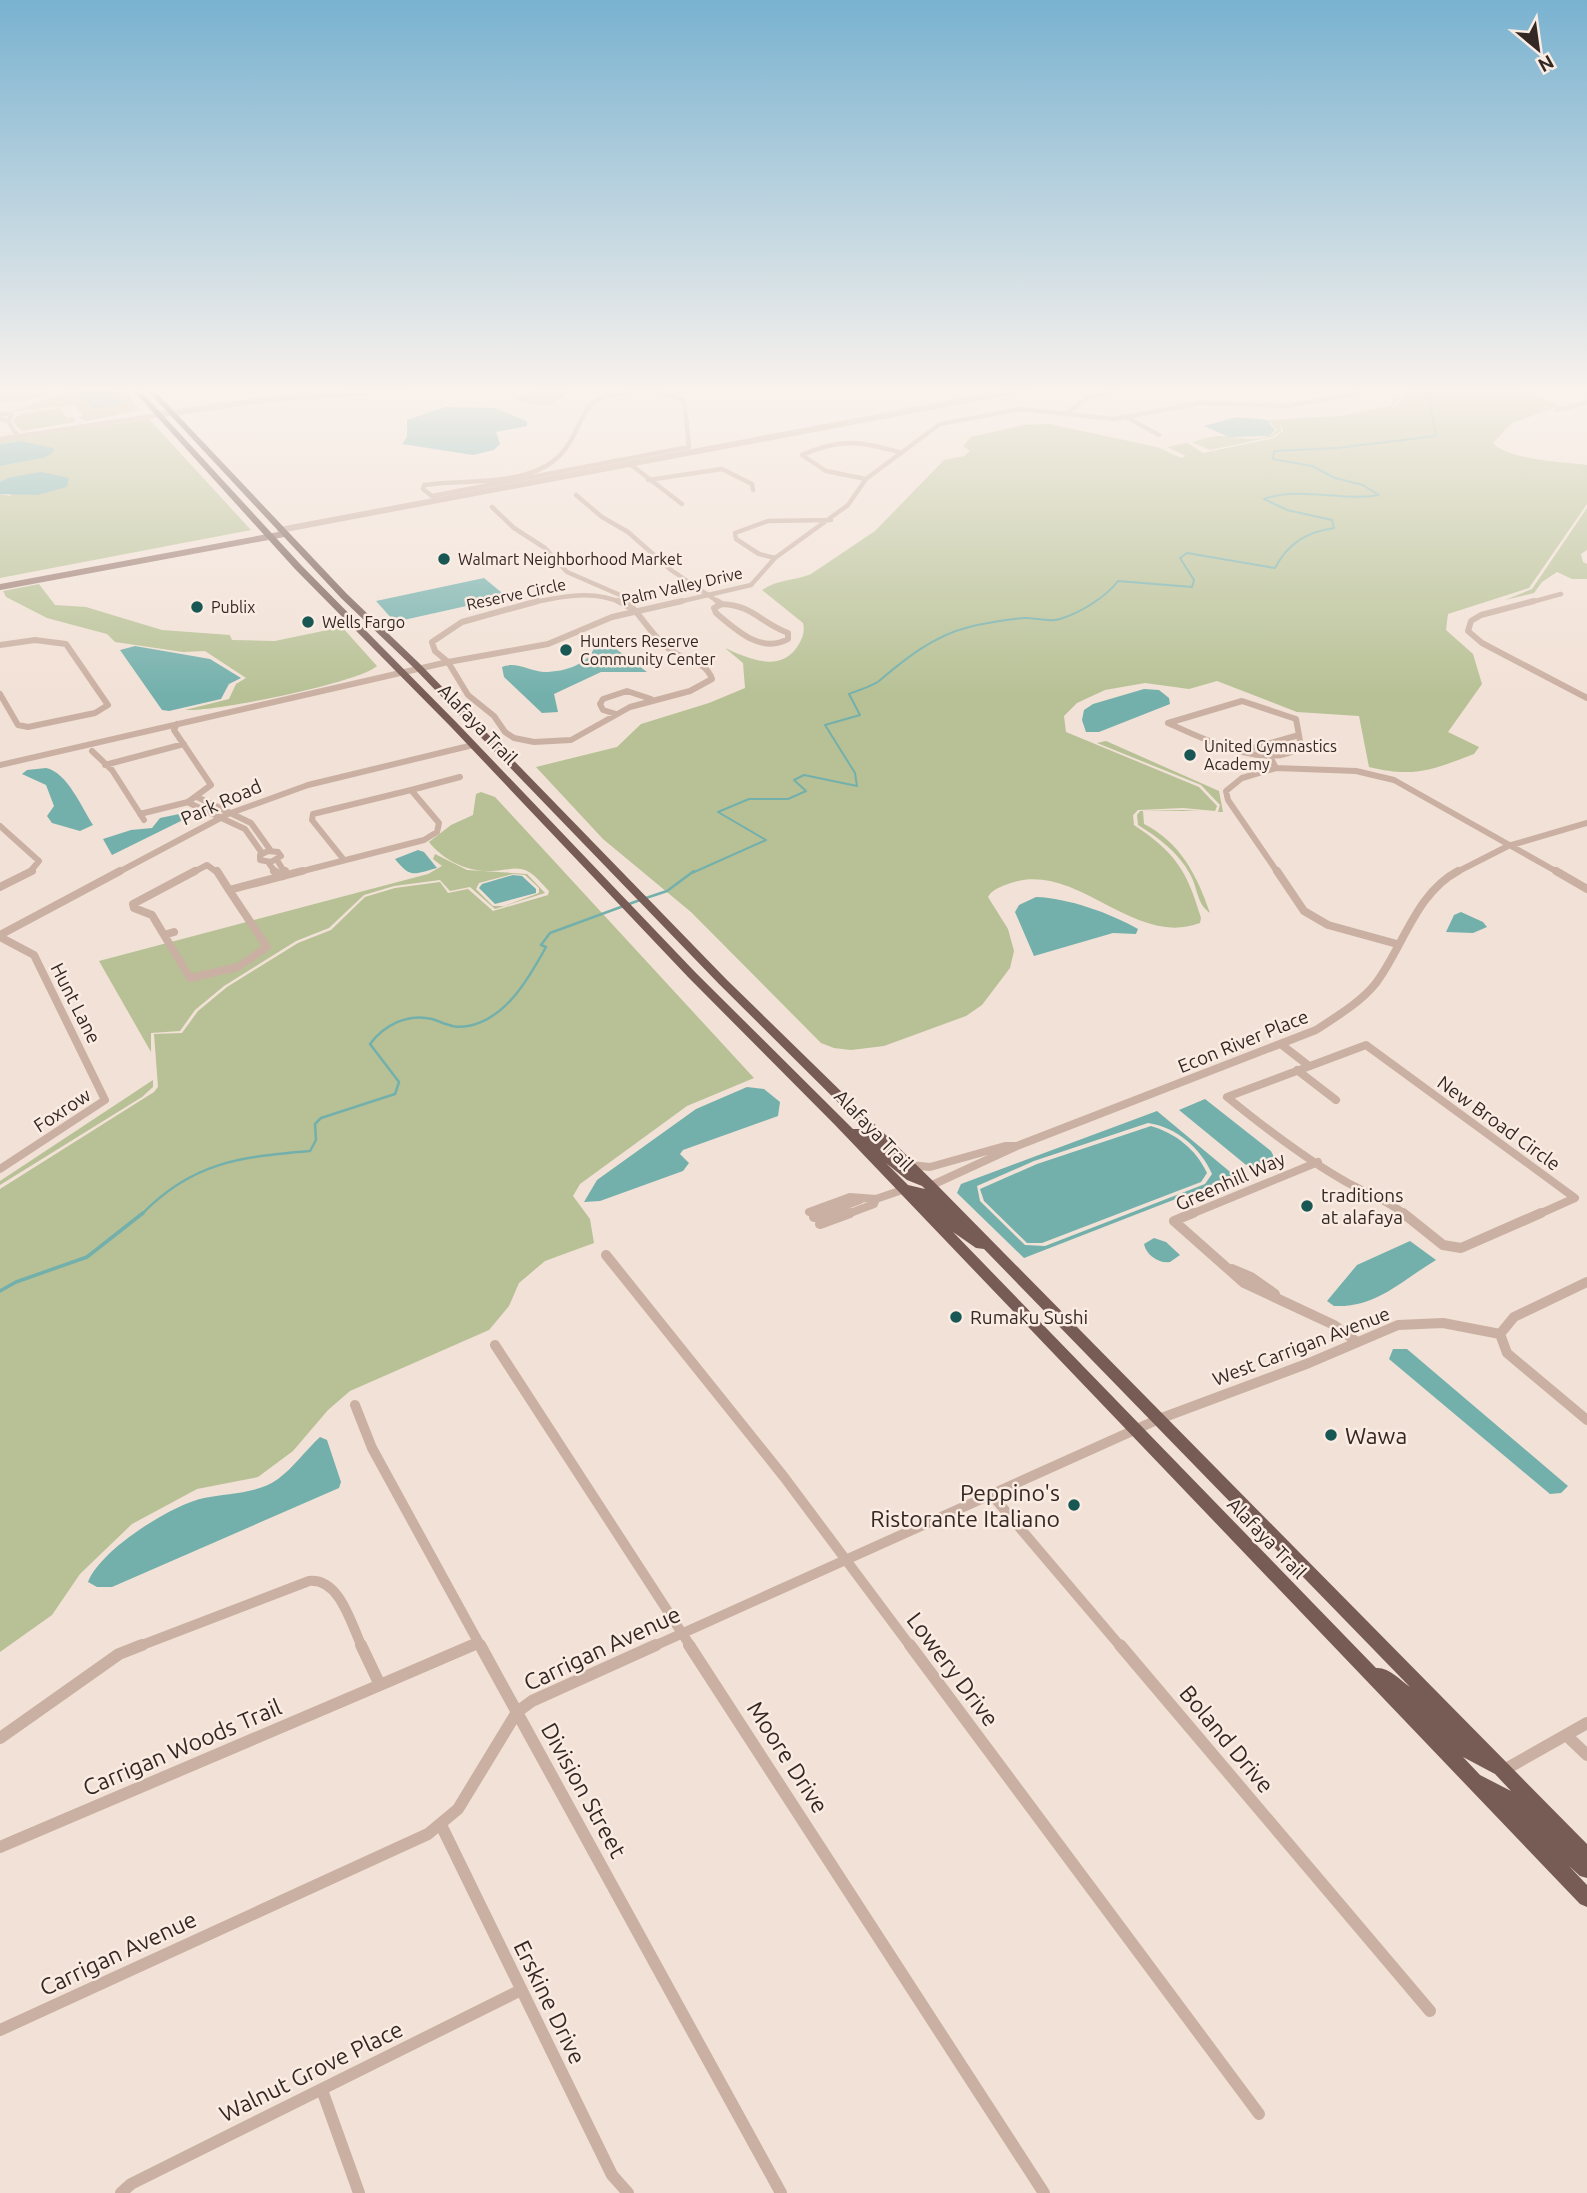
<svg xmlns="http://www.w3.org/2000/svg" width="1587" height="2193" viewBox="0 0 1587 2193" font-family="Ubuntu,sans-serif">
<style>
.green{fill:#b7c195;fill-rule:evenodd}
.water{fill:#73b0ac;fill-rule:evenodd}
.lines{fill:none;stroke-linecap:round;stroke-linejoin:round}
.stream-far2{stroke:#73b0ac;stroke-width:2}
.stream-far1{stroke:#73b0ac;stroke-width:2.5}
.stream{stroke:#73b0ac;stroke-width:3.5}
.minor-far4{stroke:#cab0a2;stroke-width:4.5}
.minor-far3{stroke:#cab0a2;stroke-width:6}
.minor-far2{stroke:#cab0a2;stroke-width:8}
.minor-far1{stroke:#cab0a2;stroke-width:10}
.minor{stroke:#cab0a2;stroke-width:12}
.tertiary{stroke:#cab0a2;stroke-width:6}
.secondary{stroke:#9e7e73;stroke-width:6}
.primary{fill:#775c55;fill-rule:evenodd}
.poi-dot{fill:#185754;stroke:#faece2;stroke-width:2.5}
.labels{text-anchor:middle;dominant-baseline:central;stroke-width:5;stroke-linejoin:round;paint-order:stroke}
.far-poi-label{font-size:16px;fill:#342825;stroke:#faece2;text-anchor:start}
.far-street-label{font-size:16px;fill:#342825;stroke:#faece2}
.street-label{font-size:19px;fill:#342825;stroke:#faece2}
.poi-label{font-size:19px;fill:#342825;stroke:#faece2;text-anchor:start}
.near-poi-label{font-size:23px;fill:#342825;stroke:#faece2;text-anchor:start}
.near-street-label{font-size:23px;fill:#342825;stroke:#faece2}
</style>
<rect width="100%" height="100%" fill="#f2e1d6"/>
<path class="green" d="M 20,388 L 123,388 L 139,410 L 87,421 L 79,418 L 83,415 L 73,405 L 10,412 L 65,393 L 55,390 L 28,400 L 0,402 L 0,391 Z
M 539,388 L 576,388 L 548,406 L 519,402 L 517,398 Z
M 1408,388 L 1521,388 L 1559,406 L 1512,423 L 1493,443 C 1508,460 1564,462 1587,465 L 1587,504 L 1529,588 L 1448,614 L 1446,630 L 1473,654 L 1482,684 L 1448,732 L 1479,747 L 1474,754 C 1432,770 1414,778 1369,767 L 1359,716 L 1297,712 L 1217,681 L 1189,689 L 1145,683 L 1105,690 L 1077,703 L 1064,716 L 1066,732 L 1199,787 L 1217,806 L 1215,811 L 1183,808 L 1138,810 L 1133,815 L 1134,825 C 1176,853 1187,871 1201,918 L 1200,923 C 1131,949 1075,856 1005,885 C 998,888 992,890 988,897 L 1008,929 L 1014,951 L 1010,968 L 982,1005 L 966,1016 L 884,1046 L 851,1050 L 834,1048 L 821,1043 L 691,912 L 603,839 L 536,767 L 617,747 L 641,724 L 709,703 L 745,688 L 743,663 L 725,648 C 749,659 782,674 799,644 C 803,637 805,631 803,623 L 762,590 C 778,579 794,581 811,574 L 875,531 L 944,460 L 964,456 L 970,451 L 963,446 L 971,437 L 1023,425 L 1049,424 L 1157,447 L 1181,458 L 1186,456 L 1167,447 L 1187,443 L 1203,453 L 1274,438 L 1283,431 L 1280,421 L 1281,431 L 1272,437 L 1210,450 L 1192,442 C 1201,440 1210,436 1219,436 C 1237,435 1263,446 1277,430 L 1268,420 L 1339,416 L 1390,406 L 1405,389 L 1390,410 L 1376,416 C 1391,411 1403,405 1408,388 Z
M 60,408 L 67,418 L 73,417 L 76,422 L 22,431 L 12,421 L 20,414 Z
M 149,419 L 251,530 L 0,578 L 0,494 L 11,496 L 7,478 L 0,482 L 0,466 L 39,459 L 55,451 L 20,441 L 0,444 L 0,441 Z
M 1587,508 L 1587,550 L 1581,554 L 1583,562 L 1587,564 L 1587,579 L 1572,579 L 1557,572 L 1542,582 L 1534,593 L 1505,600 L 1532,589 Z
M 39,584 L 55,605 L 86,607 L 162,630 L 230,635 L 232,640 L 275,641 L 342,627 L 377,666 C 358,683 214,712 185,710 L 229,699 L 236,684 L 246,678 L 205,651 L 183,652 L 115,642 L 107,634 L 47,618 L 6,597 L 3,591 Z
M 1106,741 L 1219,791 L 1223,812 L 1218,812 L 1220,805 L 1201,785 L 1097,743 Z
M 481,792 L 495,797 L 754,1078 L 687,1106 L 580,1184 L 573,1196 L 590,1219 L 594,1243 L 545,1261 L 519,1283 L 509,1306 L 489,1330 L 350,1391 L 328,1410 L 293,1451 L 258,1477 L 197,1489 L 132,1524 L 80,1574 L 52,1615 L 0,1652 L 0,1189 L 154,1092 L 158,1087 L 154,1034 L 182,1033 L 198,1011 L 227,987 L 298,943 L 331,930 L 365,897 L 395,888 L 440,882 L 448,893 L 468,889 L 493,911 L 548,895 L 549,891 C 543,885 536,876 529,872 C 517,865 504,871 491,871 C 467,872 443,860 429,842 L 451,825 L 473,815 L 476,794 Z
M 1183,810 L 1199,811 L 1143,811 L 1144,824 C 1180,842 1197,875 1210,913 C 1196,903 1198,888 1190,874 C 1178,852 1159,838 1138,825 L 1137,815 L 1140,811 Z
M 435,854 L 467,870 L 527,874 L 545,893 L 495,909 L 470,887 L 450,891 L 440,880 L 394,886 L 364,895 L 329,928 L 296,941 L 224,986 L 195,1010 L 180,1031 L 151,1033 L 151,1052 L 99,961 L 428,874 L 442,866 L 433,859 ZM 513,874 L 525,875 L 539,888 L 539,893 L 504,906 L 493,906 L 476,889 L 479,883 Z
M 153,1080 L 153,1087 L 142,1097 L 0,1185 L 0,1181 Z"/>
<path class="water" d="M 77,388 L 112,388 L 123,404 L 94,408 Z
M 445,407 L 494,408 L 527,421 L 527,426 L 496,432 L 500,444 L 494,450 L 473,455 L 402,444 L 407,437 L 407,420 Z
M 1237,417 L 1267,420 L 1275,430 L 1269,436 L 1229,437 L 1204,426 Z
M 20,441 L 53,448 L 55,451 L 44,458 L 0,466 L 0,444 Z
M 41,472 L 69,478 L 67,487 L 37,495 L 0,494 L 0,482 L 7,478 Z
M 484,578 L 507,597 L 399,621 L 393,620 L 376,601 Z
M 604,640 L 647,672 L 601,672 L 554,694 L 558,712 L 542,713 L 504,677 L 502,667 C 516,661 529,671 544,672 C 565,672 592,664 596,642 Z
M 135,646 L 210,659 L 241,678 L 229,684 L 221,699 L 169,711 L 162,710 L 120,650 Z
M 1144,689 L 1159,690 L 1169,698 L 1170,704 L 1099,732 L 1086,732 L 1082,720 L 1084,710 L 1093,704 Z
M 46,768 C 67,772 82,808 93,825 L 80,831 L 52,823 L 47,816 L 54,806 L 46,785 L 22,774 L 27,770 Z
M 184,813 L 190,814 L 187,818 L 112,855 L 103,839 L 131,830 L 152,828 L 160,818 Z
M 418,850 L 424,852 L 437,868 C 414,874 411,879 395,859 Z
M 513,875 L 522,876 L 536,889 L 536,893 L 495,904 L 479,888 L 482,884 Z
M 1036,897 C 1068,898 1110,913 1138,929 L 1136,934 L 1113,933 L 1034,956 L 1015,912 L 1019,905 Z
M 1461,912 L 1483,922 L 1487,927 L 1473,933 L 1446,932 L 1454,915 Z
M 747,1087 L 764,1089 L 780,1102 L 778,1116 L 683,1150 L 680,1154 L 689,1163 L 683,1171 L 600,1201 L 584,1202 L 597,1180 L 696,1109 Z
M 1205,1099 L 1271,1151 L 1274,1157 L 1251,1169 L 1179,1110 Z
M 1157,1111 L 1235,1176 L 1024,1258 L 957,1193 L 961,1184 ZM 1148,1123 C 1176,1127 1201,1148 1212,1174 L 1205,1184 L 1045,1246 L 1025,1245 L 980,1201 L 977,1186 L 1034,1161 Z
M 1151,1126 C 1175,1133 1196,1149 1207,1173 L 1201,1182 L 1042,1243 L 1027,1243 L 984,1201 L 980,1189 L 1037,1164 Z
M 1154,1238 L 1166,1242 L 1180,1255 L 1170,1262 C 1159,1264 1146,1255 1144,1244 Z
M 1410,1241 L 1436,1260 C 1402,1280 1377,1308 1334,1306 L 1327,1301 L 1357,1265 Z
M 1393,1349 L 1407,1349 L 1568,1486 L 1561,1493 L 1550,1494 L 1389,1359 Z
M 320,1437 L 327,1440 L 341,1482 L 339,1488 L 112,1587 L 97,1587 L 88,1582 C 100,1550 171,1505 204,1498 C 227,1493 258,1494 278,1479 C 293,1468 306,1450 320,1437 Z"/>
<g class="lines">
<path class="stream-far2" d="M 692,873 L 766,840 L 718,812 L 749,799 L 788,799 L 806,791 L 794,780 L 804,775 L 857,786 L 855,773 L 825,725 L 860,715 L 849,694 C 858,690 871,687 879,681 C 905,659 933,636 969,627 C 986,623 1006,620 1023,618 C 1034,617 1049,623 1060,619 C 1080,613 1106,597 1118,581 L 1192,587 L 1194,580 L 1180,558 L 1187,553 L 1275,568 C 1288,543 1307,532 1334,528 L 1332,520 L 1287,510 L 1264,499 C 1301,486 1341,502 1379,495 L 1363,485 L 1335,478 L 1312,466 L 1273,459 L 1274,451 L 1337,448 L 1436,436 L 1427,388"/>
<path class="stream-far1" d="M 646,898 L 667,891 L 694,871
M 141,1215 C 192,1162 240,1157 310,1151 L 316,1140 L 315,1124 L 321,1118 L 395,1094 L 399,1082 L 370,1044 C 384,1025 408,1013 432,1019 C 445,1023 453,1029 468,1026 C 506,1019 529,978 546,947 L 541,945 L 550,933 L 640,900"/>
<path class="stream" d="M 0,1291 L 16,1282 L 87,1257 L 143,1213"/>
<path class="minor-far4" d="M 656,391 L 684,400 L 689,447 L 432,496 L 423,489 L 424,485 C 463,479 511,486 546,466 C 578,448 577,412 597,400 C 612,391 639,393 656,391 Z
M 1557,410 L 1587,403
M 1067,413 L 1088,397 L 1125,388
M 0,414 L 12,414 L 8,421
M 1128,418 L 1159,435
M 0,419 L 8,421 L 18,437
M 0,439 L 158,415
M 630,464 L 682,504
M 866,479 L 826,471 L 802,455 C 841,438 859,441 899,452
M 648,480 L 722,469 L 752,484 L 753,490
M 576,495 L 602,517 L 628,532 L 671,570 L 720,603
M 492,507 L 514,528 L 545,548 L 567,572 L 620,595 L 628,603
M 775,558 L 759,554 L 736,539 L 735,533 L 768,521 L 831,520
M 530,603 C 559,597 594,589 621,603
M 674,603 L 751,585 L 775,558 L 848,505 L 866,479 L 940,424 L 1021,409 L 1114,419 L 1201,403 L 1288,406 L 1344,396 L 1367,388
M 1528,603 L 1561,594"/>
<path class="minor-far3" d="M 538,601 L 462,622 L 432,642 L 435,651 L 448,662 L 468,695 L 494,716 L 505,732 L 514,738 L 534,742 L 571,740 L 630,707 L 690,691 L 712,679 C 706,662 691,662 677,654 C 654,641 645,619 626,601
M 618,601 L 636,611
M 717,601 L 722,604
M 1534,601 L 1481,615 L 1471,621 L 1468,631 L 1482,643 L 1587,698
M 722,604 C 754,606 759,622 788,633 L 788,639 C 761,654 736,630 716,613 L 714,608 Z
M 0,645 L 35,640 L 66,644 L 108,705 L 95,713 L 28,727 L 18,725 L 0,694
M 1242,701 L 1296,719 L 1301,746 C 1271,773 1199,737 1168,723 Z
M 616,714 L 603,710 L 600,704 L 603,699 L 627,691 L 651,699
M 1245,750 L 1299,735
M 92,751 L 112,770 L 144,820
M 1269,755 L 1276,768
M 0,765 L 448,662 L 548,644 L 612,617 L 682,601
M 105,765 L 184,744
M 411,790 L 460,777
M 197,797 L 251,823 L 271,851
M 187,802 L 245,829 L 262,853
M 140,814 L 188,802 L 211,785 L 174,730 L 177,724
M 0,826 L 39,861 L 29,873
M 268,851 L 278,852 L 281,856 L 271,862 L 260,860 L 260,855 Z
M 277,860 L 285,873
M 268,862 L 276,873
M 117,873 L 228,814 L 308,785 L 473,745
M 192,873 L 207,865 L 218,873
M 295,873 L 424,840 L 437,832 L 439,823 L 411,790 L 313,814 L 312,820 L 344,860
M 1278,873 L 1228,800 L 1226,791 L 1242,778 L 1276,768 L 1356,771 L 1394,780 L 1559,873
M 1455,873 L 1508,846 L 1587,823"/>
<path class="minor-far2" d="M 217,871 L 229,890
M 274,871 L 283,876 L 285,871
M 1277,871 L 1304,911 L 1328,925 L 1397,944
M 1556,871 L 1587,889
M 0,887 L 32,871
M 174,932 L 164,935 L 190,978 L 238,967 L 267,947 L 229,890 L 302,871
M 0,935 L 120,871
M 164,935 L 152,915 L 134,908 L 133,904 L 195,871
M 0,937 L 34,955 L 105,1100 L 0,1169
M 1282,1045 L 1309,1066
M 1297,1070 L 1336,1100
M 910,1165 L 930,1167 L 1005,1146 L 1017,1146
M 930,1186 L 1017,1146 L 1316,1030 C 1337,1016 1360,1003 1376,983 C 1403,947 1416,893 1458,871
M 809,1212 L 850,1197 L 876,1199 L 905,1189
M 820,1215 L 860,1200
M 845,1215 L 874,1204 L 876,1199
M 1189,1215 L 1318,1162
M 1406,1215 C 1387,1200 1369,1194 1348,1183 C 1305,1159 1265,1128 1227,1097 L 1366,1045 L 1575,1198 L 1537,1215"/>
<path class="minor-far1" d="M 1193,1213 L 1174,1221 L 1244,1283 L 1334,1325 L 1357,1342
M 1403,1213 L 1443,1245 L 1461,1248 L 1541,1213
M 814,1217 L 825,1213
M 820,1224 L 850,1213
M 606,1255 L 784,1477 L 911,1647
M 1232,1269 L 1251,1277 L 1275,1294
M 1587,1282 L 1514,1317 L 1500,1334 L 1507,1353 L 1587,1420
M 495,1345 L 691,1647
M 355,1405 L 372,1448 L 481,1647
M 991,1494 L 1121,1647
M 137,1647 L 309,1581 C 340,1578 351,1624 362,1647
M 468,1647 L 478,1643
M 652,1647 L 1159,1419 L 1309,1363 L 1398,1325 L 1443,1323 L 1500,1334"/>
<path class="minor" d="M 480,1645 L 781,2193
M 689,1645 L 1044,2193
M 910,1645 L 1259,2114
M 1120,1645 L 1430,2011
M 380,1685 L 473,1645
M 1566,1735 L 1587,1755
M 0,1738 L 119,1654 L 142,1645
M 1504,1770 L 1587,1723
M 441,1825 L 612,2175 L 628,2193
M 0,1847 L 380,1685 L 361,1645
M 0,2030 L 428,1834 L 458,1809 L 517,1712 L 532,1701 L 656,1645
M 322,2090 L 359,2193
M 121,2193 L 131,2184 L 521,1990"/>
<path class="tertiary" d="M 158,415 L 263,400 L 418,388
M 280,530 L 1031,388"/>
<path class="secondary" d="M 0,587 L 284,534"/>
<path class="primary" d="M 131,388 L 138,388 L 301,565 L 457,723 L 696,973 L 853,1129 L 860,1129 L 879,1143 L 719,984 L 414,668 L 341,598 L 145,388 L 152,388 L 347,594 L 420,664 L 727,980 L 935,1183 L 1587,1844 L 1587,1878 L 1580,1876 L 1569,1866 L 1587,1885 L 1587,1907 L 1580,1904 L 836,1126 L 688,977 L 451,727 L 295,569 ZM 886,1163 L 907,1180 L 922,1186 L 953,1217 L 925,1189 L 908,1185 ZM 953,1232 L 976,1248 L 984,1249 L 1410,1687 C 1400,1680 1389,1667 1376,1668 ZM 1463,1757 L 1495,1774 L 1511,1791 L 1480,1775 Z"/>
</g>
<linearGradient id="sky" x2="0" y2="1"><stop stop-color="#79b2d0"/><stop offset="0.56" stop-color="#f9f2ed"/><stop offset="1" stop-color="#f9f2ed" stop-opacity="0"/></linearGradient>
<rect width="1587" height="695" fill="url(#sky)"/>
<g class="poi-dot">
<circle cx="444" cy="559" r="7"/>
<circle cx="197" cy="607" r="7"/>
<circle cx="308" cy="622" r="7"/>
<circle cx="566" cy="650" r="7"/>
<circle cx="1190" cy="755" r="7"/>
<circle cx="1307" cy="1206" r="7"/>
<circle cx="956" cy="1317" r="7"/>
<circle cx="1331" cy="1435" r="7"/>
<circle cx="1074" cy="1505" r="7"/>
</g>
<g class="labels">
<g class="far-poi-label">
<text x="458" y="559">Walmart Neighborhood Market</text>
<text x="211" y="607">Publix</text>
<text x="322" y="622">Wells Fargo</text>
<text x="580" y="641">Hunters Reserve<tspan x="580" dy="18">Community Center</tspan></text>
<text x="1204" y="746">United Gymnastics<tspan x="1204" dy="18">Academy</tspan></text>
</g>
<g class="far-street-label">
<text transform="translate(682 586) rotate(-13)">Palm Valley Drive</text>
<text transform="translate(516 594) rotate(-12)">Reserve Circle</text>
</g>
<g class="street-label">
<text transform="translate(478 724) rotate(46)">Alafaya Trail</text>
<text transform="translate(221 802) rotate(-24)">Park Road</text>
<text transform="translate(76 1003) rotate(63)">Hunt Lane</text>
<text transform="translate(1243 1041) rotate(-22)">Econ River Place</text>
<text transform="translate(62 1110) rotate(-33)">Foxrow</text>
<text transform="translate(1499 1123) rotate(36)">New Broad Circle</text>
<text transform="translate(874 1130) rotate(46)">Alafaya Trail</text>
<text transform="translate(1230 1181) rotate(-24)">Greenhill Way</text>
<text transform="translate(1301 1346) rotate(-21)">West Carrigan Avenue</text>
<text transform="translate(1267 1538) rotate(46)">Alafaya Trail</text>
</g>
<g class="poi-label">
<text x="1321" y="1195">traditions<tspan x="1321" dy="22">at alafaya</tspan></text>
<text x="970" y="1317">Rumaku Sushi</text>
</g>
<g class="near-poi-label">
<text x="1345" y="1435">Wawa</text>
<text x="1060" y="1492" text-anchor="end">Peppino's<tspan x="1060" dy="26">Ristorante Italiano</tspan></text>
</g>
<g class="near-street-label">
<text transform="translate(602 1648) rotate(-25)">Carrigan Avenue</text>
<text transform="translate(953 1669) rotate(53)">Lowery Drive</text>
<text transform="translate(1227 1739) rotate(50)">Boland Drive</text>
<text transform="translate(182 1747) rotate(-23)">Carrigan Woods Trail</text>
<text transform="translate(788 1757) rotate(57)">Moore Drive</text>
<text transform="translate(584 1790) rotate(61)">Division Street</text>
<text transform="translate(118 1953) rotate(-25)">Carrigan Avenue</text>
<text transform="translate(550 2002) rotate(64)">Erskine Drive</text>
<text transform="translate(311 2071) rotate(-26)">Walnut Grove Place</text>
</g>
</g>
<g transform="translate(1538 49) rotate(151)" stroke="#faece2" stroke-width="5" paint-order="stroke">
<path d="M0-5L12 26L0 18L-12 26Z" fill="#342825"/>
<text y="-10" font-size="19" font-weight="bold" text-anchor="middle" fill="#342825">N</text>
</g>
</svg>
